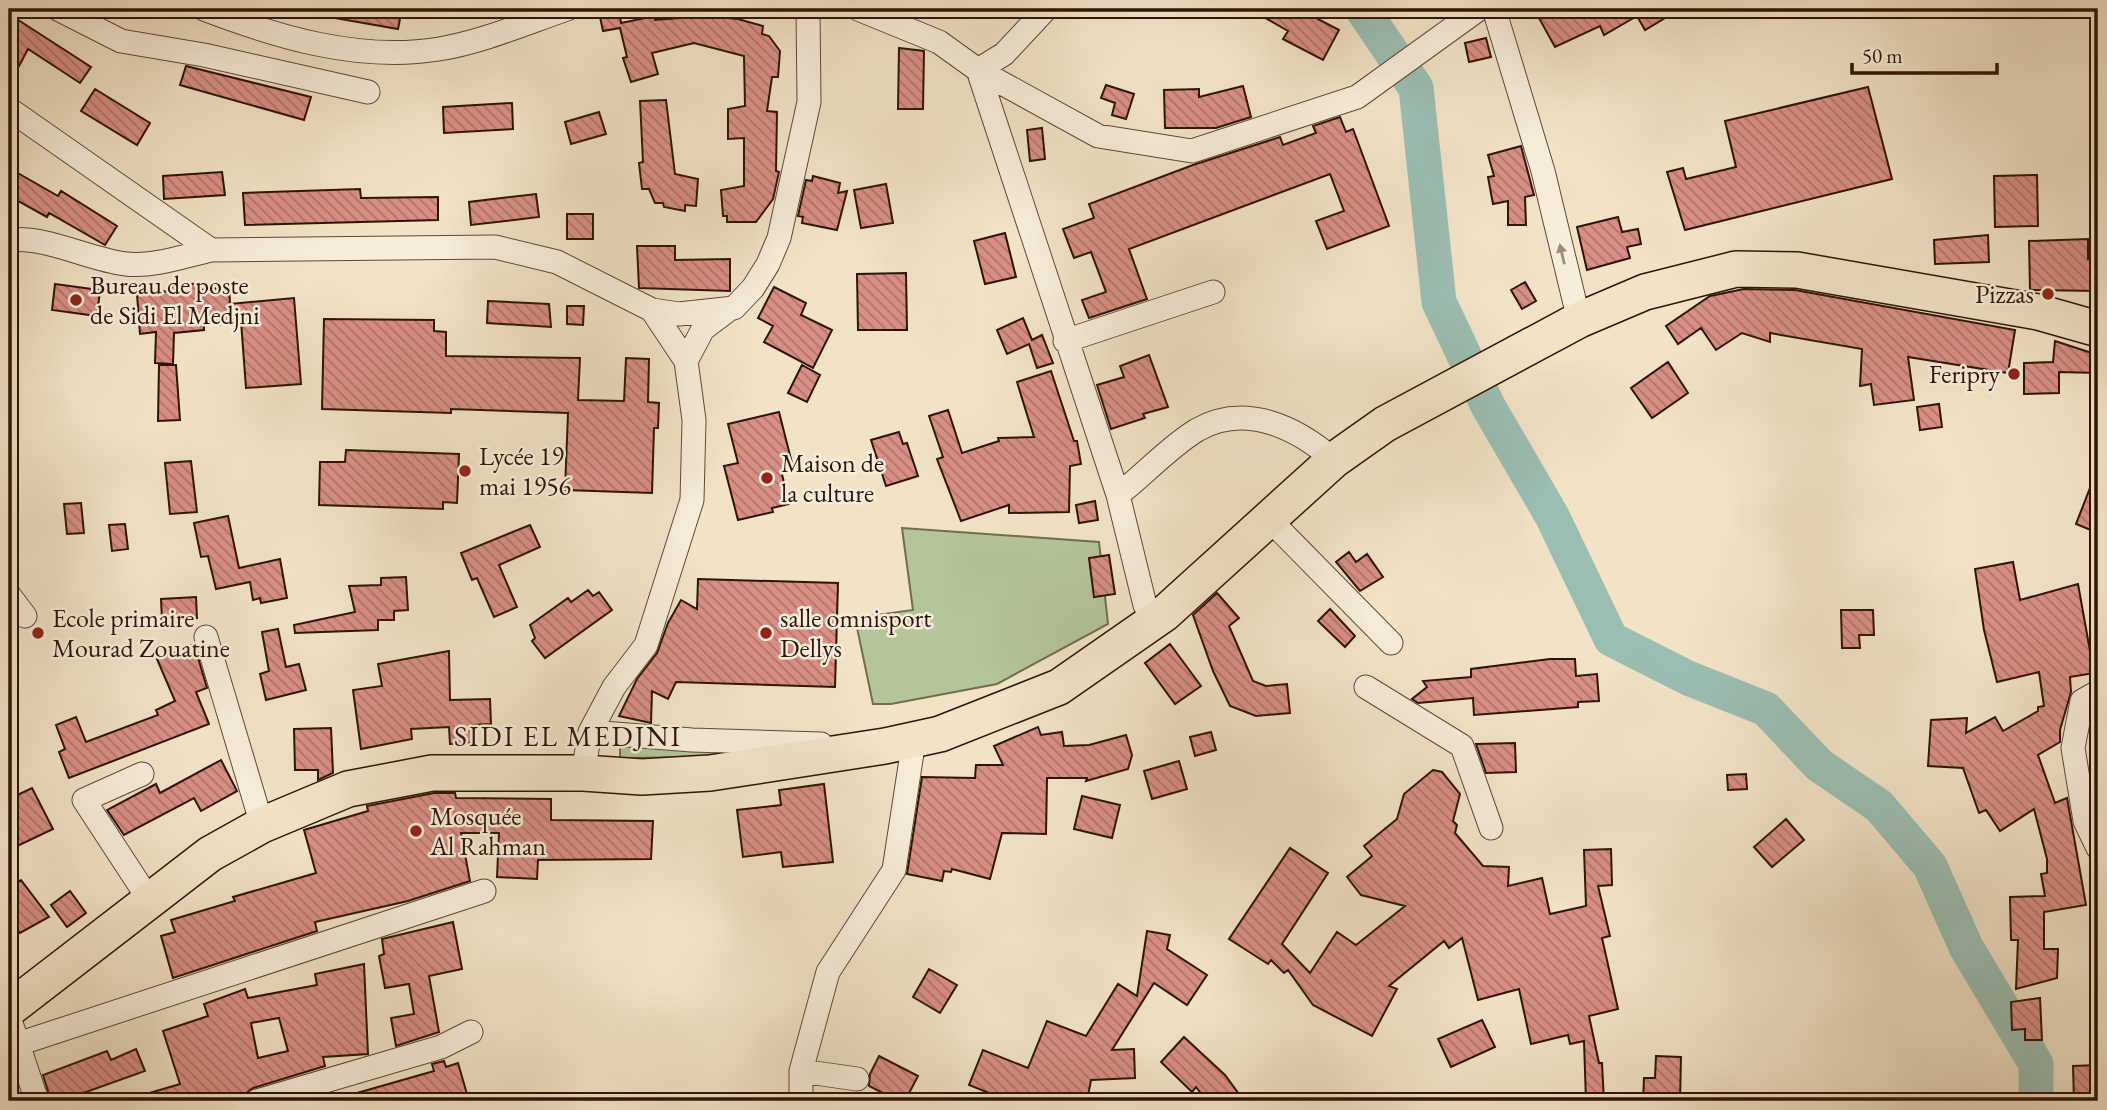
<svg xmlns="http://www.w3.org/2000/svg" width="2107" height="1110" viewBox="0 0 2107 1110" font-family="'EB Garamond',serif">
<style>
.green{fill:#b4c59a;stroke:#726c50;stroke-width:2}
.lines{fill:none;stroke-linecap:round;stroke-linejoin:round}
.river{stroke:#9bbeb3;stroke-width:35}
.building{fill:url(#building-back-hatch);stroke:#2f1306;stroke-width:2;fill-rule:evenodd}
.street-casing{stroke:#604736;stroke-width:25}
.primary-casing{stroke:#2f1306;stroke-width:38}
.street{stroke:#f7eddb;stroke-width:23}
.primary{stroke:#f2e3c7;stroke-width:35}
.oneway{fill:#9d8b7b}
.poi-dot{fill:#8f2418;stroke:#f7eddb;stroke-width:2.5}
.labels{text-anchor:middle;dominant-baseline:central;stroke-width:5;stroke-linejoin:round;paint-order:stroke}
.poi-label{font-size:26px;fill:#2f1306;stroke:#f7eddb;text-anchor:start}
.neighbourhood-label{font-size:28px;letter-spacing:2px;fill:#2f1306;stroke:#f7eddb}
</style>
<defs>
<pattern id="building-back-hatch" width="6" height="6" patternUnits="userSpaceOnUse" patternTransform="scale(1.75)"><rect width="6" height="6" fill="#d98f85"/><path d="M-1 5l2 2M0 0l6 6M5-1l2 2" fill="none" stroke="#b0746b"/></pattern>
</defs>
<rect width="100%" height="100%" fill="#f2e3c7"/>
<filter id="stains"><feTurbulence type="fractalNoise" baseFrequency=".00286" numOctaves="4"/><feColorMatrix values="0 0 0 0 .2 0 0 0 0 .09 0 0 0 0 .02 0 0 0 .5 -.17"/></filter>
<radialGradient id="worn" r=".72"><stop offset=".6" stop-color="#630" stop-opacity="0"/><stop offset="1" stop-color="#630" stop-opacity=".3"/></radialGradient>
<path class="green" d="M 902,528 L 1099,542 L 1108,624 L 997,684 L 891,704 L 873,704 L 855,618 L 913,610 Z
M 620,746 L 764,752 L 714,757 L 620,758 Z"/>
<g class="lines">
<path class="river" d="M 1362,9 L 1416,88 L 1439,302 L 1488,406 L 1552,516 L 1611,639 L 1688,678 L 1766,709 L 1819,765 L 1879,806 L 1930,866 L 1966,947 L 2036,1064 L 2036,1101"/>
</g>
<path class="building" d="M 330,9 L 402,9 L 398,29 L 329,17 Z
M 619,9 L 621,23 L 655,16 L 655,20 L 706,16 L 738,19 L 763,26 L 762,34 L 769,36 L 780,51 L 778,77 L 772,77 L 767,111 L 777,112 L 776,171 L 779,172 L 773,199 L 756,222 L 727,222 L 727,216 L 723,216 L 721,190 L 744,186 L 744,138 L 728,139 L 728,109 L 745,106 L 744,56 L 694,43 L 652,53 L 658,74 L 631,82 L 623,58 L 627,57 L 620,28 L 603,31 L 599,12 Z
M 1250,9 L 1299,9 L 1339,30 L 1323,60 L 1283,39 L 1288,31 Z
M 1534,9 L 1680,9 L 1645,30 L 1637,16 L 1604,35 L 1600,26 L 1555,47 Z
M 9,14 L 91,67 L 80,83 L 28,49 L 19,66 L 9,60 Z
M 1486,38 L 1491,57 L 1469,62 L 1465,43 Z
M 899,48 L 924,51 L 923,109 L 898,109 Z
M 186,66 L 311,97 L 304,120 L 180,85 Z
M 1106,85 L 1134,94 L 1126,119 L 1112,115 L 1115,103 L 1101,98 Z
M 1243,86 L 1251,117 L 1216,128 L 1165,128 L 1164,90 L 1199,89 L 1199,97 Z
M 1868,87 L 1892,179 L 1685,230 L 1667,172 L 1683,168 L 1686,179 L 1736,167 L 1725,121 Z
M 95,89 L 150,123 L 137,145 L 81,111 Z
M 666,100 L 675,174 L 698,179 L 696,206 L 685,205 L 685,211 L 664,207 L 663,203 L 655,203 L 649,189 L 642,189 L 639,163 L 643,162 L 640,101 Z
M 512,103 L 513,129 L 444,133 L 443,107 Z
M 599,112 L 606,134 L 571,144 L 565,122 Z
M 1340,117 L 1346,132 L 1353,129 L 1389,226 L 1327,249 L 1316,221 L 1344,211 L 1330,174 L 1129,249 L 1147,299 L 1089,318 L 1082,300 L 1106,292 L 1091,252 L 1074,258 L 1063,229 L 1094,218 L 1089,204 L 1193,165 L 1280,137 L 1283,145 L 1316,133 L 1313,126 Z
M 1042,128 L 1045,159 L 1030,161 L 1027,130 Z
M 1521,146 L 1534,195 L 1525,197 L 1526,225 L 1508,225 L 1508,201 L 1493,204 L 1488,177 L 1494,176 L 1488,155 Z
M 9,168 L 58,196 L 61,191 L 117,226 L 105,245 L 49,213 L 47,217 L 9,196 Z
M 222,172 L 225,195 L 164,199 L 163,176 Z
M 2037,175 L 2038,226 L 1995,227 L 1994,176 Z
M 813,176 L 840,183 L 838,193 L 847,191 L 837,230 L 802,223 L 803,217 L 798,216 L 806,180 L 812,181 Z
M 886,184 L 893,223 L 861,228 L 854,190 Z
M 360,189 L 361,198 L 438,197 L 438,220 L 245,225 L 243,193 Z
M 536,194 L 539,217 L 471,225 L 469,202 Z
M 567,214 L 593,214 L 593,239 L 567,239 Z
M 1618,217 L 1622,232 L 1638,229 L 1641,244 L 1627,247 L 1630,258 L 1587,270 L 1577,227 Z
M 1005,233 L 1016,277 L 985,284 L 974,241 Z
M 1988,235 L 1989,262 L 1935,264 L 1934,240 Z
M 2088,239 L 2088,259 L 2098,258 L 2098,291 L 2030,290 L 2029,241 Z
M 637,246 L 675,246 L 675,260 L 730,259 L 730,291 L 639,288 Z
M 906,273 L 907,330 L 858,330 L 857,274 Z
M 1525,282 L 1536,301 L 1522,309 L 1511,290 Z
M 199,283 L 200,290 L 229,287 L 230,304 L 294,298 L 301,384 L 246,388 L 241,321 L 204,324 L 204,330 L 174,333 L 173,364 L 155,363 L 156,332 L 140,334 L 137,294 L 168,291 L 168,287 Z
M 55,284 L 100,290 L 97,316 L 52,310 Z
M 774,287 L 806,303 L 801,315 L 832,330 L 813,368 L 764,342 L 773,326 L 758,318 Z
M 1744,289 L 1795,290 L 2015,330 L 2008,373 L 1908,357 L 1914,400 L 1874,405 L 1871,384 L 1860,386 L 1862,349 L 1770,333 L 1770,342 L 1742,333 L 1716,350 L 1701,328 L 1678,344 L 1666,326 L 1710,296 Z
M 488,301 L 549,304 L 551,327 L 487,323 Z
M 567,306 L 584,306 L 583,325 L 567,324 Z
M 1023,318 L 1032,340 L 1042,335 L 1053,363 L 1037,368 L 1029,344 L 1007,354 L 997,330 Z
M 324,319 L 434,320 L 434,331 L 446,332 L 446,356 L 580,358 L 578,400 L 624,401 L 626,358 L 649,359 L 648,402 L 659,403 L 658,428 L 654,428 L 652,493 L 565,490 L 568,413 L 451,409 L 451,413 L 322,409 Z
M 2055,341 L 2098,355 L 2098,373 L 2059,372 L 2059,393 L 2024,394 L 2024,363 L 2053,362 Z
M 1149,355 L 1168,407 L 1143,414 L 1145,418 L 1111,429 L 1097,385 L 1124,377 L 1120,366 Z
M 1668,362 L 1688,393 L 1652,418 L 1631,388 Z
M 159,365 L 176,365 L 180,420 L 158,421 Z
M 802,365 L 820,375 L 807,402 L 788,393 Z
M 1051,371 L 1074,441 L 1077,441 L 1081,464 L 1070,466 L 1069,512 L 1009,513 L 1009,505 L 961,521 L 937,459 L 943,457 L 929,416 L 948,410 L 962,453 L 999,441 L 998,438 L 1034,437 L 1017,382 Z
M 1939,404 L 1942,427 L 1920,430 L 1917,407 Z
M 779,412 L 793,467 L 781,470 L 789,504 L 772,508 L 773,512 L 738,520 L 724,466 L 738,463 L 728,424 Z
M 899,432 L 903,444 L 907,443 L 918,476 L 886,486 L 871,440 Z
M 346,450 L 459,454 L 457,503 L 443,502 L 443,509 L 319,505 L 320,462 L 345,462 Z
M 191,461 L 197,512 L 170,514 L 165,463 Z
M 2097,470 L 2098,471 L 2098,533 L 2076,524 Z
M 1095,501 L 1098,520 L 1079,523 L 1076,505 Z
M 81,503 L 84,533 L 67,534 L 64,504 Z
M 228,516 L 239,568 L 280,559 L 287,598 L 261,603 L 260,598 L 253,600 L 250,582 L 216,589 L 208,556 L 201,557 L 194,523 Z
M 125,524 L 128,549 L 112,551 L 109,525 Z
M 530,525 L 540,547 L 499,565 L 517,607 L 494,617 L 477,578 L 472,580 L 461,553 Z
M 1349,552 L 1356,562 L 1367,554 L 1383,577 L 1360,591 L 1336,562 Z
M 1109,555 L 1115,594 L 1094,597 L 1089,558 Z
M 2013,562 L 2020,600 L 2078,584 L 2094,673 L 2070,677 L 2071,692 L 2060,730 L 2060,742 L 2038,755 L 2055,803 L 2067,798 L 2086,905 L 2044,912 L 2044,949 L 2058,949 L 2057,978 L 2016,989 L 2018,940 L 2011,940 L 2010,897 L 2045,896 L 2041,874 L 2047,873 L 2047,859 L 2034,809 L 2000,831 L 1986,810 L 1979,813 L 1963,768 L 1928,766 L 1931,720 L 1967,718 L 1966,733 L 1995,717 L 2003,731 L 2038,711 L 2038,707 L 2044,706 L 2039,672 L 1997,682 L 1984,630 L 1975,569 Z
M 406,577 L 408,610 L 394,611 L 394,620 L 378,620 L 378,630 L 295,633 L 294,625 L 355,612 L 349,586 L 381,585 L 381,578 Z
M 698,579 L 838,583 L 835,687 L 676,682 L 668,699 L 652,691 L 651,723 L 619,716 L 637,679 L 657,653 L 668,623 L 681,600 L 697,609 Z
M 588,590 L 593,596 L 599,592 L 612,610 L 545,658 L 532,641 L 535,638 L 530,625 L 568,598 L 571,602 Z
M 1217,593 L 1239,618 L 1229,626 L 1253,681 L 1266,686 L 1287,684 L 1290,713 L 1256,716 L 1230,706 L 1213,671 L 1193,615 Z
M 196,597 L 197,618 L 162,620 L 161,599 Z
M 1330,609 L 1355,636 L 1345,647 L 1318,621 Z
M 1841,610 L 1873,610 L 1874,635 L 1859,635 L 1860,648 L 1842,648 Z
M 278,629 L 286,667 L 299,664 L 306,690 L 266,700 L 260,674 L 269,671 L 262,632 Z
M 194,644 L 207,688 L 196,692 L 209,724 L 69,778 L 59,752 L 65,749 L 56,725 L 76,717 L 86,742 L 158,715 L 156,710 L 175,701 L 157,659 Z
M 1170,644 L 1201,686 L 1175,704 L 1145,663 Z
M 449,651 L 450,700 L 490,699 L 491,724 L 473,725 L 474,743 L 450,744 L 449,727 L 411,729 L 412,739 L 361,749 L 353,690 L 382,686 L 378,664 Z
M 1550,659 L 1575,659 L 1576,676 L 1597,674 L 1599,701 L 1578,702 L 1578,707 L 1474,715 L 1473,698 L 1418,703 L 1412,699 L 1427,687 L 1423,681 L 1471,677 L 1471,669 Z
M 1038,727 L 1041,735 L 1062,732 L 1064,746 L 1089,745 L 1126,735 L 1132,755 L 1128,769 L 1086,781 L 1087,778 L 1047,778 L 1046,834 L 1002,833 L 990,879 L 952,869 L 951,872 L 944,871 L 942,881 L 907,874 L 922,777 L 975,778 L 976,765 L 1003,765 L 994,746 Z
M 331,728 L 333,773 L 318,780 L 318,770 L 295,770 L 294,729 Z
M 1211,732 L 1216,750 L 1195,756 L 1190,737 Z
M 1515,743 L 1516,772 L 1486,773 L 1476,744 Z
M 221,760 L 237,791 L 201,811 L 194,798 L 124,835 L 107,810 L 156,784 L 160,793 Z
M 1179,761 L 1187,789 L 1152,799 L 1144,771 Z
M 1433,770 L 1442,772 L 1460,794 L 1453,821 L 1457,825 L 1455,833 L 1483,866 L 1509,867 L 1508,886 L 1542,878 L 1550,914 L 1586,906 L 1584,850 L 1611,849 L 1612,885 L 1598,886 L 1610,936 L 1602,938 L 1618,1009 L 1589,1016 L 1599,1063 L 1602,1063 L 1604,1101 L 1586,1101 L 1584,1041 L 1570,1044 L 1568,1035 L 1531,1044 L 1519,989 L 1478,1000 L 1462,938 L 1449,948 L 1444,941 L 1389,986 L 1397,989 L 1372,1036 L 1313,1005 L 1288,970 L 1284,973 L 1271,960 L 1268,964 L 1229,939 L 1290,848 L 1328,873 L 1282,944 L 1310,973 L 1337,932 L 1356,945 L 1405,906 L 1361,895 L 1347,877 L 1372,856 L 1364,846 L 1397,819 L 1404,794 Z
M 1746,774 L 1747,789 L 1728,790 L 1727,775 Z
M 824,784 L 833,862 L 783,867 L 781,852 L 743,857 L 737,810 L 781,805 L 779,790 Z
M 32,788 L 53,829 L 9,850 L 9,799 Z
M 434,793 L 455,793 L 456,798 L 551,799 L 551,820 L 653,821 L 651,859 L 538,860 L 537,879 L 497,877 L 499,833 L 461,833 L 470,881 L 408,901 L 315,922 L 317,931 L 173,978 L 161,936 L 175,932 L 171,920 L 235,901 L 233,897 L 316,873 L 304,830 L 368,811 L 367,806 Z
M 1082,796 L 1120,805 L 1112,838 L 1074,829 Z
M 1786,819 L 1804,840 L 1772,867 L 1754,847 Z
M 21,880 L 49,917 L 20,933 L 9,918 L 9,888 Z
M 70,891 L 86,913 L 67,927 L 51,905 Z
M 453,922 L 462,969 L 429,976 L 439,1032 L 396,1046 L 391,1018 L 414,1014 L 409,984 L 385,988 L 379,956 L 384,954 L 382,939 Z
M 1147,931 L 1170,935 L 1167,949 L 1207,975 L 1187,1005 L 1154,983 L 1112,1050 L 1134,1049 L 1135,1078 L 1091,1080 L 1087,1101 L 1009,1101 L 969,1085 L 983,1050 L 1028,1068 L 1047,1021 L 1086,1036 L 1118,984 L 1137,996 Z
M 364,964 L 368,1054 L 323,1057 L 325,1066 L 253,1088 L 245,1094 L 222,1101 L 137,1101 L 136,1097 L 180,1084 L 163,1031 L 208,1016 L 204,1004 L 245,989 L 248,998 L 317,985 L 315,974 ZM 279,1018 L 288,1051 L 258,1058 L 251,1023 Z
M 929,969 L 957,985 L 940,1013 L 913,997 Z
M 2040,998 L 2042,1040 L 2025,1040 L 2025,1029 L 2012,1030 L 2011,1002 Z
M 1482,1020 L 1495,1047 L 1451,1067 L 1438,1039 Z
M 1184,1037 L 1225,1075 L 1244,1101 L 1207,1101 L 1196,1087 L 1192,1092 L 1161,1062 Z
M 136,1049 L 145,1071 L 61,1101 L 51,1101 L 43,1075 L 107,1051 L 111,1060 Z
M 879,1056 L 918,1076 L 905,1101 L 898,1101 L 869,1086 L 870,1074 Z
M 1656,1056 L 1681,1057 L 1680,1101 L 1643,1101 L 1644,1078 L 1655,1078 Z
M 444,1061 L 446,1067 L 458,1063 L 469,1101 L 344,1101 L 343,1097 L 434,1071 L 432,1064 Z
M 2098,1065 L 2098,1101 L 2074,1101 L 2073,1066 Z"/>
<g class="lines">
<g class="street-casing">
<path id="street" d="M 58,9 L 121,41 L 204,55 L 368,92
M 204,9 C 277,37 359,62 439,49 C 482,42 526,23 567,9
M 858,9 L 939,42 L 978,70 L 1118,495 L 1145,605 L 1154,620
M 1046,9 L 1004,54 L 978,70 L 1098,136 L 1192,151 L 1357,97 L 1479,9
M 1494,9 L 1543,171 L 1579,320
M 9,109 L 211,250 L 495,247 L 557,262 L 652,310 L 686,361 L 694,420 L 692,500 L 646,645 L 614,687 L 590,732 L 583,773
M 9,240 C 47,236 87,259 126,264 C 154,267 184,256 211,250
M 652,310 L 679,314 L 734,308 L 753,288 L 768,264 L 779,238 L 809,102 L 808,9
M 1065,341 L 1213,292
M 686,361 L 703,329 L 727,311
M 1118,495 C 1144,475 1169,447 1197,430 C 1246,402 1297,428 1334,460
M 1269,519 L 1391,643
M 9,595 L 25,616
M 206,637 L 262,825
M 1366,687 L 1462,746 L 1491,828
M 2098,692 L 2082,701 L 2073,748 L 2085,821 L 2098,848
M 590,732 L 692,740 L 821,744
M 142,774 L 84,800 L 150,901
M 9,1017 L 37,1101
M 18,1044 L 484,891
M 801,1071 L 857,1079
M 257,1101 L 441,1047 L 471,1032
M 801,1101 L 801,1071 L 828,972 L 894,870 L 914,740"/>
</g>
<g class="primary-casing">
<path id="primary" d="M 9,1009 L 210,854 L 262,825 L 348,789 L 432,773 L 583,773 L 642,777 L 710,773 L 885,746 L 940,734 L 1059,687 L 1164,614 L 1334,460 L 1385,424 L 1579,320 L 1645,292 L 1736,269 L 1797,270 L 2038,312 L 2098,329"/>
</g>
<use href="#street" class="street"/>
<use href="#primary" class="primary"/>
</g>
<defs><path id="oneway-solid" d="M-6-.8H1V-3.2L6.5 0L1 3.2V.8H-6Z" transform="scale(1.75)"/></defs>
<use class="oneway" href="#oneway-solid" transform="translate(1562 254) rotate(-103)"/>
<g class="poi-dot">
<circle cx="2048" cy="294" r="7"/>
<circle cx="76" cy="300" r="7"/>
<circle cx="2014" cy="374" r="7"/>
<circle cx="465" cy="471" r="7"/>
<circle cx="767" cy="478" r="7"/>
<circle cx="38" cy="633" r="7"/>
<circle cx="766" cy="633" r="7"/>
<circle cx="416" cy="831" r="7"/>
</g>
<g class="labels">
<g class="poi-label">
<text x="90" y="285">Bureau de poste<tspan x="90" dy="30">de Sidi El Medjni</tspan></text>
<text x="2034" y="294" text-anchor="end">Pizzas</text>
<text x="2000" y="374" text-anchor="end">Feripry</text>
<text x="479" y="456">Lycée 19<tspan x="479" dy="30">mai 1956</tspan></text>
<text x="781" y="463">Maison de<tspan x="781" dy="30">la culture</tspan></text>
<text x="52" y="618">Ecole primaire<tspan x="52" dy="30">Mourad Zouatine</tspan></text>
<text x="780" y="618">salle omnisport<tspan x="780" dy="30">Dellys</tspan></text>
<text x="430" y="816">Mosquée<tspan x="430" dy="30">Al Rahman</tspan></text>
</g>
<g class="neighbourhood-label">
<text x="568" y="736">SIDI EL MEDJNI</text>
</g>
</g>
<rect width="2107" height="1110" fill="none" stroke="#f2e3c7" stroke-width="35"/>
<rect x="10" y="10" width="2086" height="1089" fill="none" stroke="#2f1306" stroke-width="3.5"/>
<rect x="18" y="18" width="2072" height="1075" fill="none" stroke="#2f1306" stroke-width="2"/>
<path d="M1852 63v10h145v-10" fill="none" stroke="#2f1306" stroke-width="3.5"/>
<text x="1862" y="63" font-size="21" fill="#2f1306" stroke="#f7eddb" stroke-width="5" paint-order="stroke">50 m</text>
<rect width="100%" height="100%" filter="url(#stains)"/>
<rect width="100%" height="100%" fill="url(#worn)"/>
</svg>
